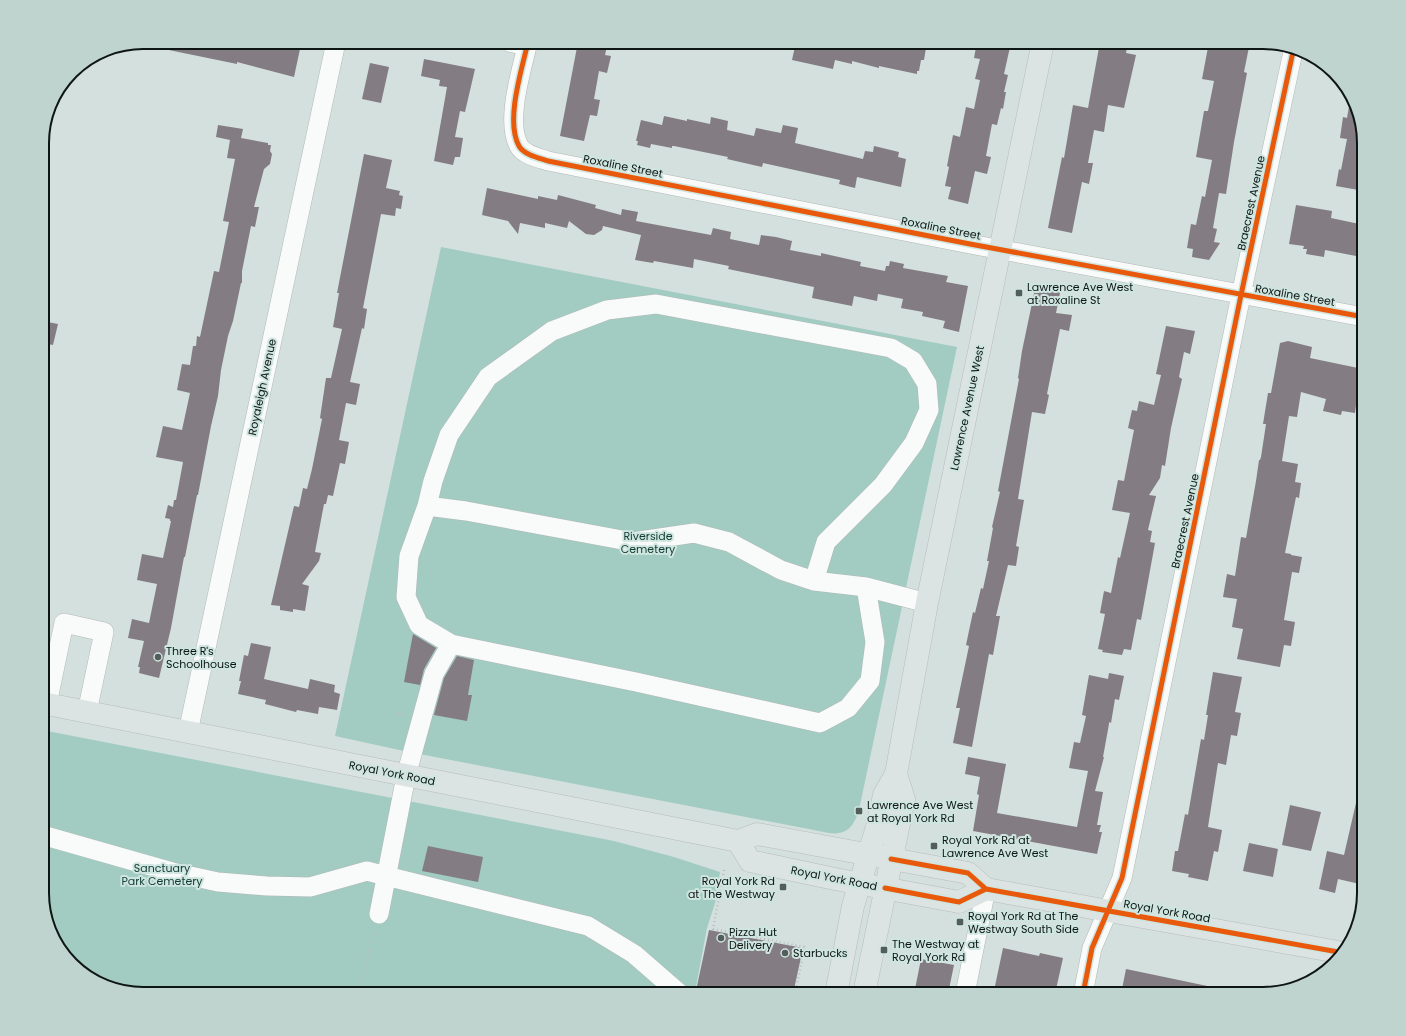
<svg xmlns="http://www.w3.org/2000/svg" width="1406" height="1036" viewBox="0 0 1406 1036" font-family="Poppins,sans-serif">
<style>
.green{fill:#a2ccc1}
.building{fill:#837c82}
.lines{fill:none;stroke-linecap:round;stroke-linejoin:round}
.minor-casing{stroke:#b0b9b6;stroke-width:20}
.major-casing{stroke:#b7bcbb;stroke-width:23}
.path{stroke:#babdbd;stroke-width:2.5;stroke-dasharray:1 3;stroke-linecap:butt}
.minor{stroke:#f9fafa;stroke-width:19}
.major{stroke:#dbe4e2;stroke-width:22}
.cycleway-casing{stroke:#cfe5df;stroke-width:8}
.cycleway{stroke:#e8590c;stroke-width:5}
.poi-dot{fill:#535d5a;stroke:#cfe5df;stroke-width:1.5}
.labels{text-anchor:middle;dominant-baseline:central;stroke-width:4;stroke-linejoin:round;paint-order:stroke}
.street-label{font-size:11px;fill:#0e1614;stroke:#cfe5df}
.poi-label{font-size:11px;fill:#0e1614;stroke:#cfe5df;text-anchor:start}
.park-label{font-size:11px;fill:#123d33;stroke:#cfe5df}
.rim{fill:none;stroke:#0e1614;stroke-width:2}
</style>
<rect width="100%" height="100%" fill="#d4e0dd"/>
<path class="green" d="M 441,247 L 957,347 L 860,805 C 856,822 850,836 829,833 L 404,751 L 335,736 Z
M 42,730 L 614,841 L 674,857 L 720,872 L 715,903 L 707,928 L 695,992 L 702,994 L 143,994 L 111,989 L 82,973 L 53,938 L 42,900 Z"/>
<path class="building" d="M 159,42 L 265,42 L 297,47 L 300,49 L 294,77 L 237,62 L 237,64 L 159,48 Z
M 578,42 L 608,42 L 605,55 L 611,56 L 607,73 L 599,71 L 594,99 L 600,100 L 597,116 L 590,115 L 584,141 L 560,136 Z
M 796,42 L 927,42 L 924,60 L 921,60 L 919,71 L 917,71 L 917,74 L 879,66 L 879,68 L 852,61 L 852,64 L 835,60 L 833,69 L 792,60 Z
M 977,42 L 985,42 L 1010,47 L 1004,74 L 1008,75 L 1004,92 L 1006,92 L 1003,109 L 1001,108 L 997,125 L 992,124 L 986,156 L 991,157 L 987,174 L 975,171 L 968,204 L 948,199 L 951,187 L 945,186 L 949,167 L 947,166 L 953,135 L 960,137 L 966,107 L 974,109 L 980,80 L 975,79 L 980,59 L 974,58 Z
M 1100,42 L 1128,42 L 1126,53 L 1136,55 L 1124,108 L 1108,105 L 1104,132 L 1094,130 L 1088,163 L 1093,163 L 1089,184 L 1082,182 L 1072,233 L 1048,228 L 1062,157 L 1064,158 L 1073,105 L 1088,108 Z
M 1209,42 L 1250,42 L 1244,72 L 1247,73 L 1234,142 L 1226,194 L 1219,193 L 1213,228 L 1217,229 L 1214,242 L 1220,243 L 1209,260 L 1192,257 L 1193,249 L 1187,248 L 1191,224 L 1196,225 L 1202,196 L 1205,197 L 1212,160 L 1196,157 L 1204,111 L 1208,111 L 1214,81 L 1202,79 Z
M 424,59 L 475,69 L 465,112 L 460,111 L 455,137 L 463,138 L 460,157 L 455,157 L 453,165 L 434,161 L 447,87 L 439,86 L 440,80 L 421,76 Z
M 370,63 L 389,67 L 381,103 L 362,99 Z
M 1351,95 L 1354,98 L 1364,143 L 1364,191 L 1336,186 L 1339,169 L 1341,170 L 1347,139 L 1340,138 L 1343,117 L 1347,118 Z
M 664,116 L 687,121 L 687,119 L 710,124 L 711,117 L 728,121 L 727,130 L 754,136 L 756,128 L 781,133 L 783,125 L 798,128 L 795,143 L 863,159 L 865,151 L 873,152 L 874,146 L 899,152 L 898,157 L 906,159 L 901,187 L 857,177 L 855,188 L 839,184 L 840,180 L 763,163 L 762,167 L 727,159 L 728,157 L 674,146 L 672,146 L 672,148 L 651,144 L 650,148 L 637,145 L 638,141 L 636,141 L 641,120 L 662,125 Z
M 218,125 L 243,129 L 241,138 L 268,143 L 268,145 L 271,145 L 270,151 L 272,154 L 270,164 L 264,169 L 254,207 L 259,207 L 255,227 L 251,226 L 242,271 L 242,283 L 241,283 L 233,321 L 228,336 L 221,370 L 218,396 L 211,426 L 198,495 L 197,495 L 185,557 L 184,557 L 171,628 L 159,678 L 139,673 L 140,667 L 138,667 L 144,641 L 128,638 L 132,619 L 149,623 L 157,584 L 137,580 L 142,554 L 163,558 L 171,521 L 170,521 L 170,519 L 165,518 L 168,505 L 173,507 L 174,500 L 176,500 L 183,462 L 156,457 L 163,426 L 182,430 L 190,393 L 177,390 L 182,364 L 190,365 L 193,346 L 196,346 L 197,336 L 200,337 L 214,271 L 219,272 L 229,222 L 223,221 L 235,159 L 227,158 L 230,140 L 216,137 Z
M 364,154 L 392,160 L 386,188 L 400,191 L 399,195 L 403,196 L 401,209 L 396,208 L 395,216 L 381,214 L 363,308 L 367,309 L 364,329 L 362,328 L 350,382 L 360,384 L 356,405 L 346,403 L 339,440 L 349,442 L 345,464 L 340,463 L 333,496 L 328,495 L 326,504 L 324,504 L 315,552 L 321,553 L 319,561 L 302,584 L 309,586 L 305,611 L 293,609 L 293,612 L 280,610 L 280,606 L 271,605 L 294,506 L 299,507 L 303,488 L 307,489 L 312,469 L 322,419 L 320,418 L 326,378 L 331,378 L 342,329 L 333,327 L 339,293 L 337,293 Z
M 487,188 L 538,199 L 538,196 L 557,200 L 558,195 L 596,205 L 595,208 L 621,215 L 622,209 L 638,212 L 636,221 L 711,235 L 713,228 L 731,232 L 730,239 L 759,245 L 761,235 L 776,237 L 792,241 L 790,250 L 821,256 L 821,253 L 861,262 L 860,266 L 885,271 L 886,266 L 889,266 L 890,261 L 904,264 L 903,268 L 948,276 L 946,282 L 968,286 L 959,332 L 943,328 L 945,321 L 922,316 L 923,312 L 901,308 L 903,299 L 878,294 L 877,301 L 854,296 L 852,306 L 812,298 L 814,287 L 728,269 L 729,266 L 694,259 L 693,268 L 654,261 L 653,263 L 635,260 L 641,235 L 603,226 L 602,230 L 594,235 L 586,234 L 569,221 L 567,228 L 545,223 L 545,228 L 520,223 L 518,234 L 508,221 L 482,215 Z
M 1296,205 L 1332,211 L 1331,218 L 1364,225 L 1364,253 L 1357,251 L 1356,256 L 1325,250 L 1324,257 L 1306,254 L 1307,249 L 1303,249 L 1304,246 L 1289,244 Z
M 1036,284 L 1061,288 L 1056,313 L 1072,315 L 1069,331 L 1060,329 L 1047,394 L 1049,395 L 1045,414 L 1032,412 L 1018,499 L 1024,500 L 1016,546 L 1019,547 L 1016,566 L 1008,565 L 996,616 L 1000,616 L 993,655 L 989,654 L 972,747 L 953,743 L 960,708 L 956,708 L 969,646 L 966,645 L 973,612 L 975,613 L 981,588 L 983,589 L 989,561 L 987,561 L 993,528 L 992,527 L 1000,492 L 998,491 L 1019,379 L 1018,378 L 1022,351 Z
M 42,321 L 58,324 L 53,345 L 42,343 Z
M 1166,326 L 1195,331 L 1190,354 L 1184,352 L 1179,377 L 1182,379 L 1171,428 L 1165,466 L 1162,465 L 1160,478 L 1149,495 L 1156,496 L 1148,530 L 1152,531 L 1150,542 L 1155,543 L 1141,620 L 1137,619 L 1131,650 L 1124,649 L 1122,655 L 1102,652 L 1103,650 L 1098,649 L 1105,614 L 1100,613 L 1104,591 L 1111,593 L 1118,557 L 1120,558 L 1130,513 L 1112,510 L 1118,480 L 1124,481 L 1134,430 L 1128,428 L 1132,410 L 1137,411 L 1139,401 L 1154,405 L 1161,375 L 1156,374 Z
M 1288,341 L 1312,347 L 1310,358 L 1358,368 L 1358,371 L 1364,372 L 1364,392 L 1361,406 L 1356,405 L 1355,413 L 1342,411 L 1341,415 L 1323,411 L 1326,399 L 1301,392 L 1297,417 L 1289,416 L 1282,461 L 1298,464 L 1295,482 L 1301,483 L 1299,498 L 1296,497 L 1285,553 L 1291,554 L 1291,555 L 1302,557 L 1299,573 L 1292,572 L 1284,620 L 1295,622 L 1291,646 L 1284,645 L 1280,667 L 1237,659 L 1243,629 L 1232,627 L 1237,599 L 1223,597 L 1227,574 L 1235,576 L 1241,537 L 1246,538 L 1256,481 L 1259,460 L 1260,460 L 1261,457 L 1266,424 L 1263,424 L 1268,393 L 1271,393 L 1280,343 Z
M 413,634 L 436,648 L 424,669 L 420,685 L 404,682 Z
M 251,643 L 271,647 L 264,679 L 308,689 L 310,679 L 335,685 L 334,692 L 340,694 L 337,710 L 319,707 L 318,714 L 297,710 L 296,712 L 265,704 L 266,700 L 238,694 L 241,681 L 239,681 L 244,655 L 248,656 Z
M 457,656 L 474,660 L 468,695 L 472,695 L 467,721 L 434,715 L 444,678 Z
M 1213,672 L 1242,677 L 1235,712 L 1241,713 L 1237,736 L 1231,735 L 1226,765 L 1218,763 L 1208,827 L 1222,830 L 1218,852 L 1214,851 L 1208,881 L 1188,877 L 1189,874 L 1172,871 L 1175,851 L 1178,851 L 1185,814 L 1188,815 L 1201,739 L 1204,740 L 1208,715 L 1206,715 Z
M 1109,673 L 1124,676 L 1119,700 L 1115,699 L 1111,723 L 1109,722 L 1109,724 L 1103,757 L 1104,757 L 1095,791 L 1103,792 L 1097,825 L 1101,825 L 1099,832 L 1102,832 L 1097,854 L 973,831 L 979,795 L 977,794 L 980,777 L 965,774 L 968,757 L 1006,764 L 997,813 L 1077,827 L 1088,771 L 1069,768 L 1074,742 L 1080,743 L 1086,716 L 1082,715 L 1089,675 L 1108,679 Z
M 1359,790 L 1364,791 L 1364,885 L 1338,879 L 1335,893 L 1319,889 L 1327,851 L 1344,855 Z
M 1290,805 L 1321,812 L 1311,851 L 1282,845 Z
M 1249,843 L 1278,849 L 1273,877 L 1243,871 Z
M 428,846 L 483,857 L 478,882 L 422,871 Z
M 709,930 L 803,948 L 793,994 L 735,994 L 697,986 Z
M 1003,948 L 1039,956 L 1040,953 L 1063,958 L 1055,994 L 1005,994 L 1006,988 L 995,986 Z
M 921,959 L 954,965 L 948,994 L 914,994 Z
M 1126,969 L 1217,988 L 1216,994 L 1121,994 Z"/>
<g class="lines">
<g class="minor-casing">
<path id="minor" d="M 509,42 L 527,46
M 528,42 C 522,69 505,121 519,146 C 524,155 539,158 548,161 L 970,244 L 1364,317
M 427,506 L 433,481 L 449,435 L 488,377 L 552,331 L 607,310 L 656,304 L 891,348 L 913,361 L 927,384 L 929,410 L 914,443 L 883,485 L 826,542 L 814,581
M 451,644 L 419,625 L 406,597 L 409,556 L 427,506 L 466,511 L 633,542 L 694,533 L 729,542 L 781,570 L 814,581 L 866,587 L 927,603
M 47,704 L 64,623 L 104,632 L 87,712
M 188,732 L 336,42
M 42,835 L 172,872 L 218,882 L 267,886 L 310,887 L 367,871 L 386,876 L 588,926 L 634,954 L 680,994
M 379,914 L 406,776 L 434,674 L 451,644 L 636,682 L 820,723 L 848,708 L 870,681 L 875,642 L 866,587
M 965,994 L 986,889
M 1083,994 L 1092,948 L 1122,878 L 1241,295 L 1294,47"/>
</g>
<g class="major-casing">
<path id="major" d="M 42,704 L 47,704 L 738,841 L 757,834 L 968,873 L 986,889 L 1344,953
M 738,841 L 750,861 L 835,879 L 959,902 L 986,889
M 836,994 L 853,906 L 877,827 L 884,795 L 896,774 L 927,603 L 1043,42
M 864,994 L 904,799 L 896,774"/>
</g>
<path class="path" d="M 398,714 L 406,715
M 724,870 L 713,929 L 804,947 L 804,950 L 824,954
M 358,994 L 375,930
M 795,994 L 804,950"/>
<use href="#minor" class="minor"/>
<use href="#major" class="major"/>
<g class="cycleway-casing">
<path id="cycleway" d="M 528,42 C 522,69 505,121 519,146 C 524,155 539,158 548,161 L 970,244 L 1364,317
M 891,859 L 968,873 L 986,889 L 1344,953
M 885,888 L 959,902 L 986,889
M 1083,994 L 1092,948 L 1122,878 L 1241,295 L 1294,47"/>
</g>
<use href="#cycleway" class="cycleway"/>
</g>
<g class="poi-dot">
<rect x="1015" y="289" width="8" height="8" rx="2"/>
<circle cx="158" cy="657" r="4"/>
<rect x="855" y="807" width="8" height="8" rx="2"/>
<rect x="930" y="842" width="8" height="8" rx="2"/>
<rect x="779" y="883" width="8" height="8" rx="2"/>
<rect x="956" y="918" width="8" height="8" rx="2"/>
<circle cx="721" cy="938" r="4"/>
<rect x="880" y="946" width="8" height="8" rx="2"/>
<circle cx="785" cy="953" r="4"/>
</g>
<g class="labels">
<g class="street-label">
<text transform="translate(623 166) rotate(11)">Roxaline Street</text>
<text transform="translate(1251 203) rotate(-78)">Braecrest Avenue</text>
<text transform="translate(941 228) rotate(11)">Roxaline Street</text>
<text transform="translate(1295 295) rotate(10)">Roxaline Street</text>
<text transform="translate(262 387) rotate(-78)">Royaleigh Avenue</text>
<text transform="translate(967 408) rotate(-78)">Lawrence Avenue West</text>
<text transform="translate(1185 521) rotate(-78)">Braecrest Avenue</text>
<text transform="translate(392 773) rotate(11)">Royal York Road</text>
<text transform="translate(834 878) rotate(11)">Royal York Road</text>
<text transform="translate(1167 911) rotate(10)">Royal York Road</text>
</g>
<g class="poi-label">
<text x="1027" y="287">Lawrence Ave West<tspan x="1027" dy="13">at Roxaline St</tspan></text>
<text x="166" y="651">Three R's<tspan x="166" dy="13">Schoolhouse</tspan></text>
<text x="867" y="805">Lawrence Ave West<tspan x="867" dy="13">at Royal York Rd</tspan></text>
<text x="942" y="840">Royal York Rd at<tspan x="942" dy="13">Lawrence Ave West</tspan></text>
<text x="775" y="881" text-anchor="end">Royal York Rd<tspan x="775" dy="13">at The Westway</tspan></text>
<text x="968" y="916">Royal York Rd at The<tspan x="968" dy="13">Westway South Side</tspan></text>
<text x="729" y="932">Pizza Hut<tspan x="729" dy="13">Delivery</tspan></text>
<text x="892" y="944">The Westway at<tspan x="892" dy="13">Royal York Rd</tspan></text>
<text x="793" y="953">Starbucks</text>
</g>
<g class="park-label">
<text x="648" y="536">Riverside<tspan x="648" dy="13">Cemetery</tspan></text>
<text x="162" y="868">Sanctuary<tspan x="162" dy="13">Park Cemetery</tspan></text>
</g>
</g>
<path d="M0 0H1406V1036H0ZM143 49H1263A94 94 0 0 1 1357 143V893A94 94 0 0 1 1263 987H143A94 94 0 0 1 49 893V143A94 94 0 0 1 143 49Z" fill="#c0d4cf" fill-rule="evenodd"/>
<path class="rim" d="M143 49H1263A94 94 0 0 1 1357 143V893A94 94 0 0 1 1263 987H143A94 94 0 0 1 49 893V143A94 94 0 0 1 143 49Z"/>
</svg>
